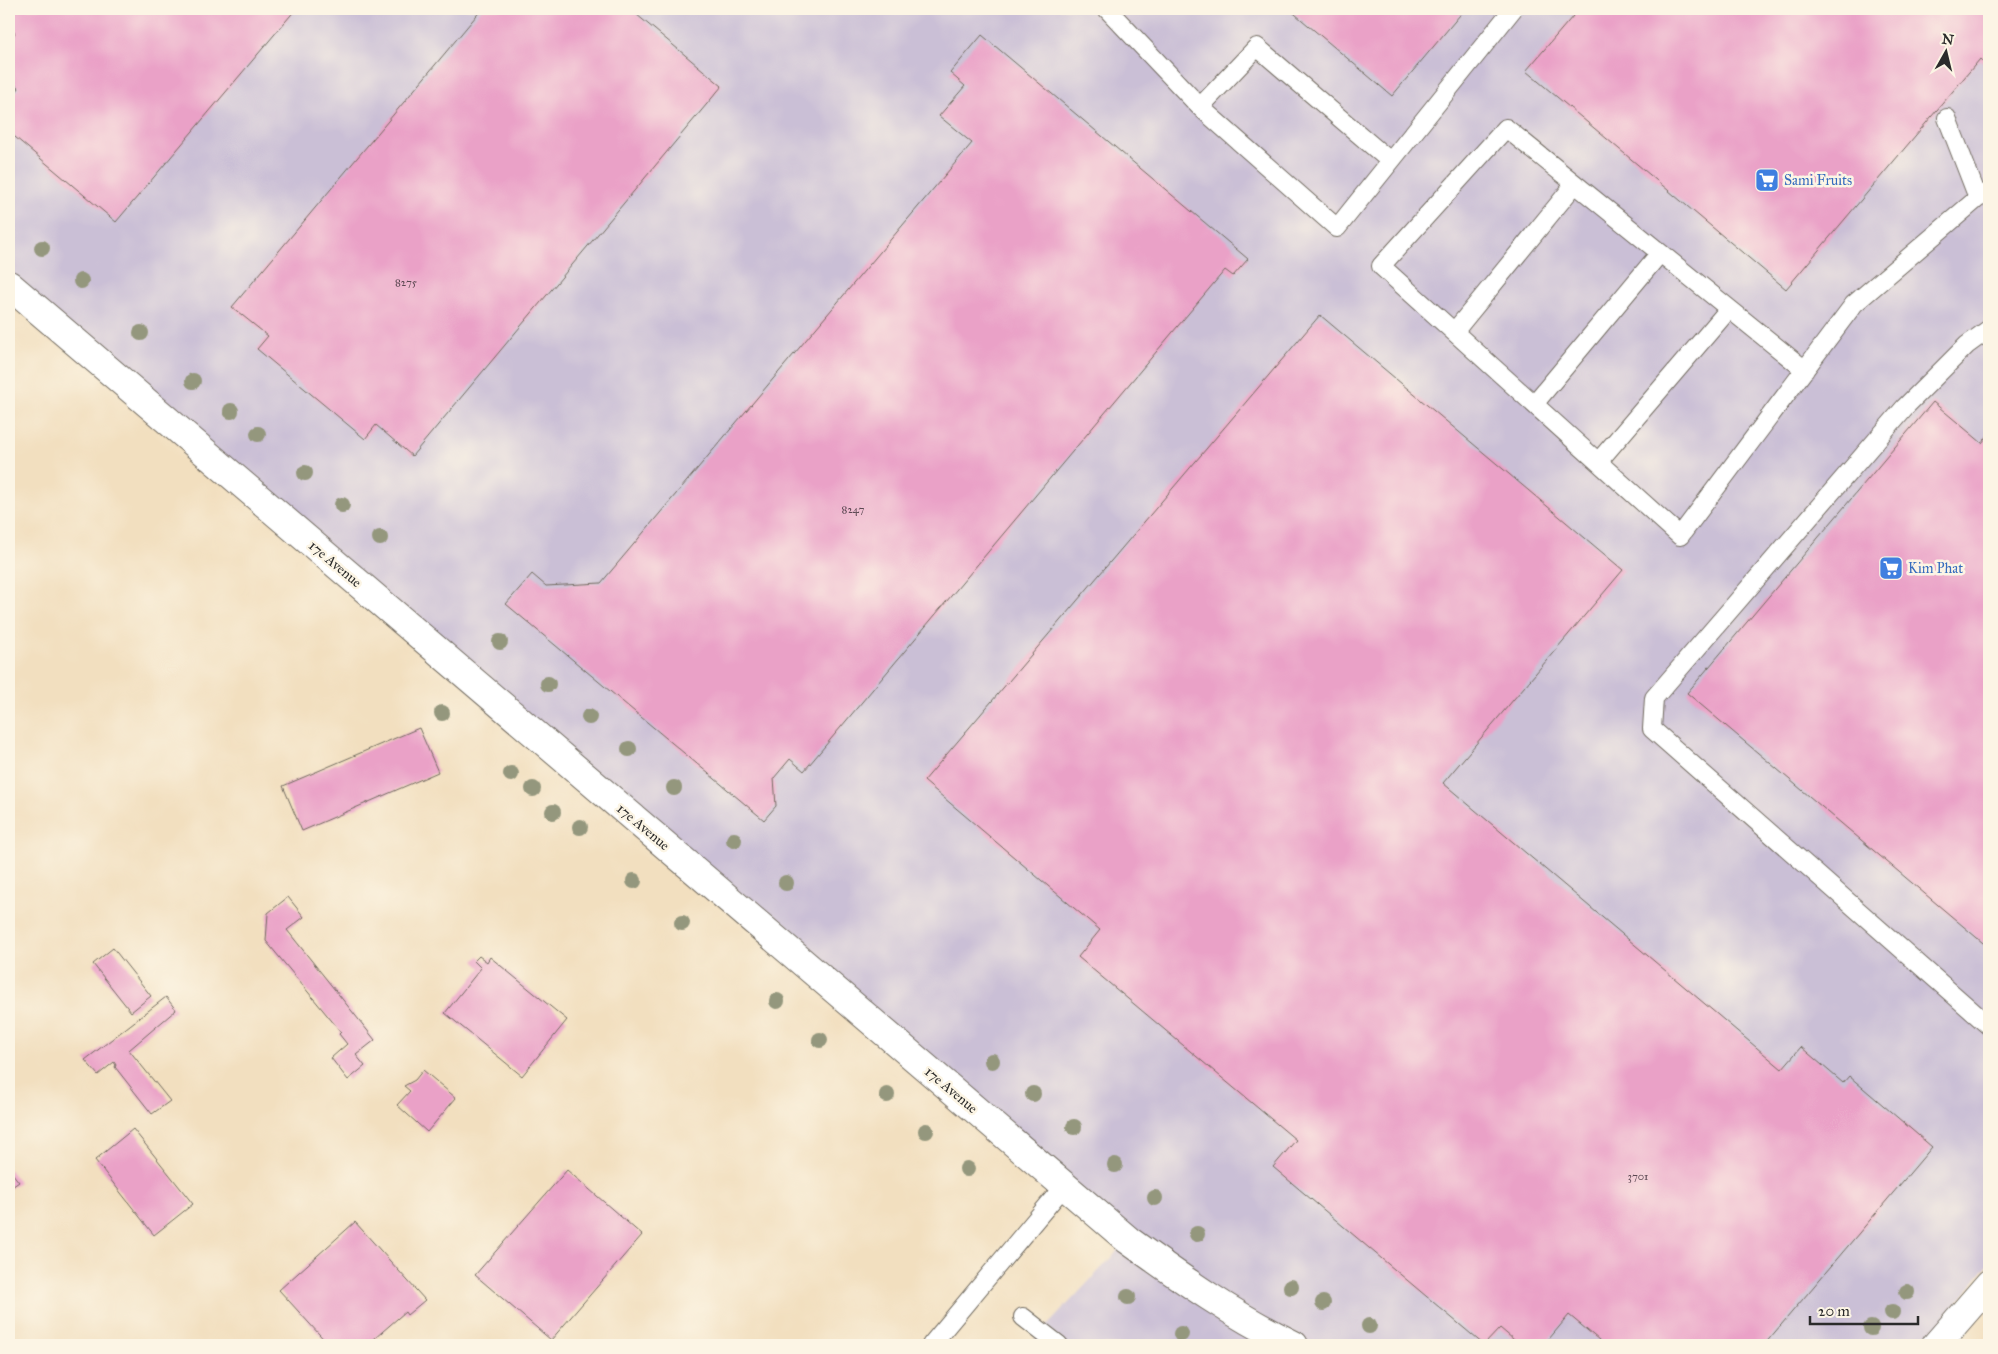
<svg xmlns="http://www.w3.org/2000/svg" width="1998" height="1354" viewBox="0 0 1998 1354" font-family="'IM FELL Great Primer',serif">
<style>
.industrial{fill:#cabfd6}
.building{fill:#eaa1c7}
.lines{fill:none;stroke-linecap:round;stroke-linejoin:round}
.service-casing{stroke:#716a5f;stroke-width:20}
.minor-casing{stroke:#716a5f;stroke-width:30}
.tertiary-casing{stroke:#716a5f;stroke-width:30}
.service{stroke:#fff;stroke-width:18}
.minor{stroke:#fff;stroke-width:28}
.tertiary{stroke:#fff;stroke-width:28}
.tree{fill:#94977d}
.labels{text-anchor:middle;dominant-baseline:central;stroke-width:5;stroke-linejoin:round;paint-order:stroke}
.number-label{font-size:11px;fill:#5b4852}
.shop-label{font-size:14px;fill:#366cbe;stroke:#fcf5e5;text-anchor:start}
.street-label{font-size:14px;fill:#2b2b2b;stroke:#fcf5e5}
</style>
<rect width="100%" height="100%" fill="#fcf5e5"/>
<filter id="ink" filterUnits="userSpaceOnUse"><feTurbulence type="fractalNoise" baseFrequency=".02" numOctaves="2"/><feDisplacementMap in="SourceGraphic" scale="10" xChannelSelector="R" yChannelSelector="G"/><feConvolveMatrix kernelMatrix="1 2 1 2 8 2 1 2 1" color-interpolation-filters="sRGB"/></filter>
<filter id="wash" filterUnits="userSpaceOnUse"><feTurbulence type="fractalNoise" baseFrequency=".0096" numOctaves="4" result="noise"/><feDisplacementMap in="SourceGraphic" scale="20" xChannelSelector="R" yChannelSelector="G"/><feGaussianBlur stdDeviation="1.12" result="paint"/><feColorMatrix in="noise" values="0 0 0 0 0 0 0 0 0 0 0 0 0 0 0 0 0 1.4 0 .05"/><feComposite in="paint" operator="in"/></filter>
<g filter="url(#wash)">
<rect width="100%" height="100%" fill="#f2dfbf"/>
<path class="industrial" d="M 9,9 L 1989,9 L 1989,1263 L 1924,1345 L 1029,1345 L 1128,1240 L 9,283 Z"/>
<g id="blocks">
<path class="building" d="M 9,9 L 296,9 L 116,222 L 9,132 L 9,101 L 19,88 L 9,80 L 9,41 L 15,33 L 9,28 Z
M 482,9 L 630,9 L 722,86 L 412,456 L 376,425 L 365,439 L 257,349 L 268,336 L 232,307 Z
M 1289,9 L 1465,9 L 1392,96 Z
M 1579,9 L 1989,9 L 1989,67 L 1980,59 L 1786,289 L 1526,71 Z
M 982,35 L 1248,259 L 1233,276 L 1225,270 L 804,771 L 790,759 L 774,778 L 776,806 L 764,820 L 506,604 L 532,574 L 546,586 L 601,583 L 972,143 L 939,116 L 965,86 L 950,73 Z
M 1320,315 L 1623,570 L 1443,783 L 1782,1069 L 1801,1047 L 1843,1083 L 1849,1076 L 1932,1147 L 1764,1345 L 1605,1345 L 1569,1315 L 1544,1345 L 1520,1345 L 1500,1328 L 1484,1345 L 1273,1167 L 1296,1140 L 1078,957 L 1100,930 L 924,781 Z
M 1933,402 L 1982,443 L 1989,434 L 1989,948 L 1687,693 Z
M 419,728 L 438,772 L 302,831 L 283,786 Z
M 288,897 L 304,917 L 287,930 L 375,1040 L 356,1055 L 365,1066 L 348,1080 L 331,1058 L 347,1044 L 339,1034 L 341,1032 L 266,941 L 268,913 Z
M 113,948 L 151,996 L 131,1012 L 93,964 Z
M 479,956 L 487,962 L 490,957 L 567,1020 L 522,1076 L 445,1013 L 481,968 L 474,961 Z
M 166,997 L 176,1010 L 129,1050 L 170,1101 L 152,1114 L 115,1067 L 116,1065 L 114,1062 L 98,1075 L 85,1060 Z
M 423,1070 L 456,1098 L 427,1132 L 397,1105 L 410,1091 L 404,1086 L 415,1080 Z
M 133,1129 L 193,1204 L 154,1235 L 95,1160 Z
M 9,1169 L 19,1182 L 9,1189 Z
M 567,1170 L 642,1235 L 551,1340 L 475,1275 Z
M 355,1222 L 425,1300 L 407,1315 L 405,1312 L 367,1345 L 329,1345 L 279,1290 Z"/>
</g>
</g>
<g filter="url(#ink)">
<use href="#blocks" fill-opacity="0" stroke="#716a5f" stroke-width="1"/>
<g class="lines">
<g class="service-casing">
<path id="service" d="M 1107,9 L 1200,107 L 1337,228 L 1513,9
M 1200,107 L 1257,47 L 1390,161
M 1947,118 L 1978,198
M 1989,329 L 1967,345 L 1905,407 L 1654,698 L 1652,729 L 1989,1026
M 1454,332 L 1575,184
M 1805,370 L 1506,128 L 1381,266 L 1680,536 L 1854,304 L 1978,198 L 1989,192
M 1534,404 L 1660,253
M 1598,462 L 1729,309
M 1023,1317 L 1059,1345
M 931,1345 L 1064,1186"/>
</g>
<g class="minor-casing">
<path id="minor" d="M 9,285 L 1128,1240 C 1182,1279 1234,1316 1294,1345"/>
</g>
<g class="tertiary-casing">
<path id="tertiary" d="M 1936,1345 L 1989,1284"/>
</g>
<use href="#service" class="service"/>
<use href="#minor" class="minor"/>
<use href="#tertiary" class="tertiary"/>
</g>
<g class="tree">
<circle cx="42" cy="248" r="8"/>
<circle cx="81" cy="281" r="8"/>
<circle cx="141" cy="333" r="8"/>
<circle cx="193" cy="381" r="8"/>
<circle cx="231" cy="411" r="8"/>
<circle cx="258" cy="434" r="8"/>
<circle cx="305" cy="473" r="8"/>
<circle cx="342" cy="505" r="8"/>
<circle cx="380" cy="538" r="8"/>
<circle cx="500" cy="642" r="8"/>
<circle cx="548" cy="684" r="8"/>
<circle cx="442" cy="713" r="8"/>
<circle cx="589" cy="717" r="8"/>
<circle cx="629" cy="749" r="8"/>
<circle cx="511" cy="774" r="8"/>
<circle cx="674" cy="788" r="8"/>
<circle cx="533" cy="789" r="8"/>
<circle cx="553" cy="812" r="8"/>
<circle cx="580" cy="827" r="8"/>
<circle cx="734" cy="840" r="8"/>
<circle cx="634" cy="881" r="8"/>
<circle cx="786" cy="883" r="8"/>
<circle cx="682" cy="923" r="8"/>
<circle cx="777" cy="1001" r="8"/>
<circle cx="820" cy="1040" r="8"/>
<circle cx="992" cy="1061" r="8"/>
<circle cx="1033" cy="1094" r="8"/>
<circle cx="887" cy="1095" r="8"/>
<circle cx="1074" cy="1127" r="8"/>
<circle cx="926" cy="1131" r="8"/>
<circle cx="1115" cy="1165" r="8"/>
<circle cx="967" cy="1169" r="8"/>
<circle cx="1155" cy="1198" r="8"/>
<circle cx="1197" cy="1234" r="8"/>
<circle cx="1291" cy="1287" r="8"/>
<circle cx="1907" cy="1292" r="8"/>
<circle cx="1128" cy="1297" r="8"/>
<circle cx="1323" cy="1303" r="8"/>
<circle cx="1892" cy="1312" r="8"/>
<circle cx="1369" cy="1326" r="8"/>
<circle cx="1871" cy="1328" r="8"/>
<circle cx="1181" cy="1334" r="8"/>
</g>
</g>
<defs>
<g id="supermarket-square" transform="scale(1.25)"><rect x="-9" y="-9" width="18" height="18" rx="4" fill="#3f7fe0" stroke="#fcf5e5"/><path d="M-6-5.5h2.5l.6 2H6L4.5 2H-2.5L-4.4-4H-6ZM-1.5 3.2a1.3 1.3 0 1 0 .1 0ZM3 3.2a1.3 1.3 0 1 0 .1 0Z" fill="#fff"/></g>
</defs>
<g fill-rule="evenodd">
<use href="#supermarket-square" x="1767" y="180"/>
<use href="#supermarket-square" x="1891" y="568"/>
</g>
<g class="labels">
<g class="number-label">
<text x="406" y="282">8275</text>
<text x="853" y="509">8247</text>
<text x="1638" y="1176">3701</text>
</g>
<g class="shop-label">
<text x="1784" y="180">Sami Fruits</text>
<text x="1908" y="568">Kim Phat</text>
</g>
<g class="street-label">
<text transform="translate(335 564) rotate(40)">17e Avenue</text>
<text transform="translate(643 827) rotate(40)">17e Avenue</text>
<text transform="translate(951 1090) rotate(40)">17e Avenue</text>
</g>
</g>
<rect width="1998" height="1354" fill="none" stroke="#fcf5e5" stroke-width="30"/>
<g transform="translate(1946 52) rotate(8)" stroke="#fcf5e5" stroke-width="4" paint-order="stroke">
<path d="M0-4L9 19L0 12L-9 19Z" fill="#2b2b2b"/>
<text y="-8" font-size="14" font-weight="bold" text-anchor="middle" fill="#2b2b2b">N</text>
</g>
<path d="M1810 1316v8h108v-8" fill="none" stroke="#2b2b2b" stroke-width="2.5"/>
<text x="1818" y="1316" font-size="15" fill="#2b2b2b" stroke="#fcf5e5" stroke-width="4" paint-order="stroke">20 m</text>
</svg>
